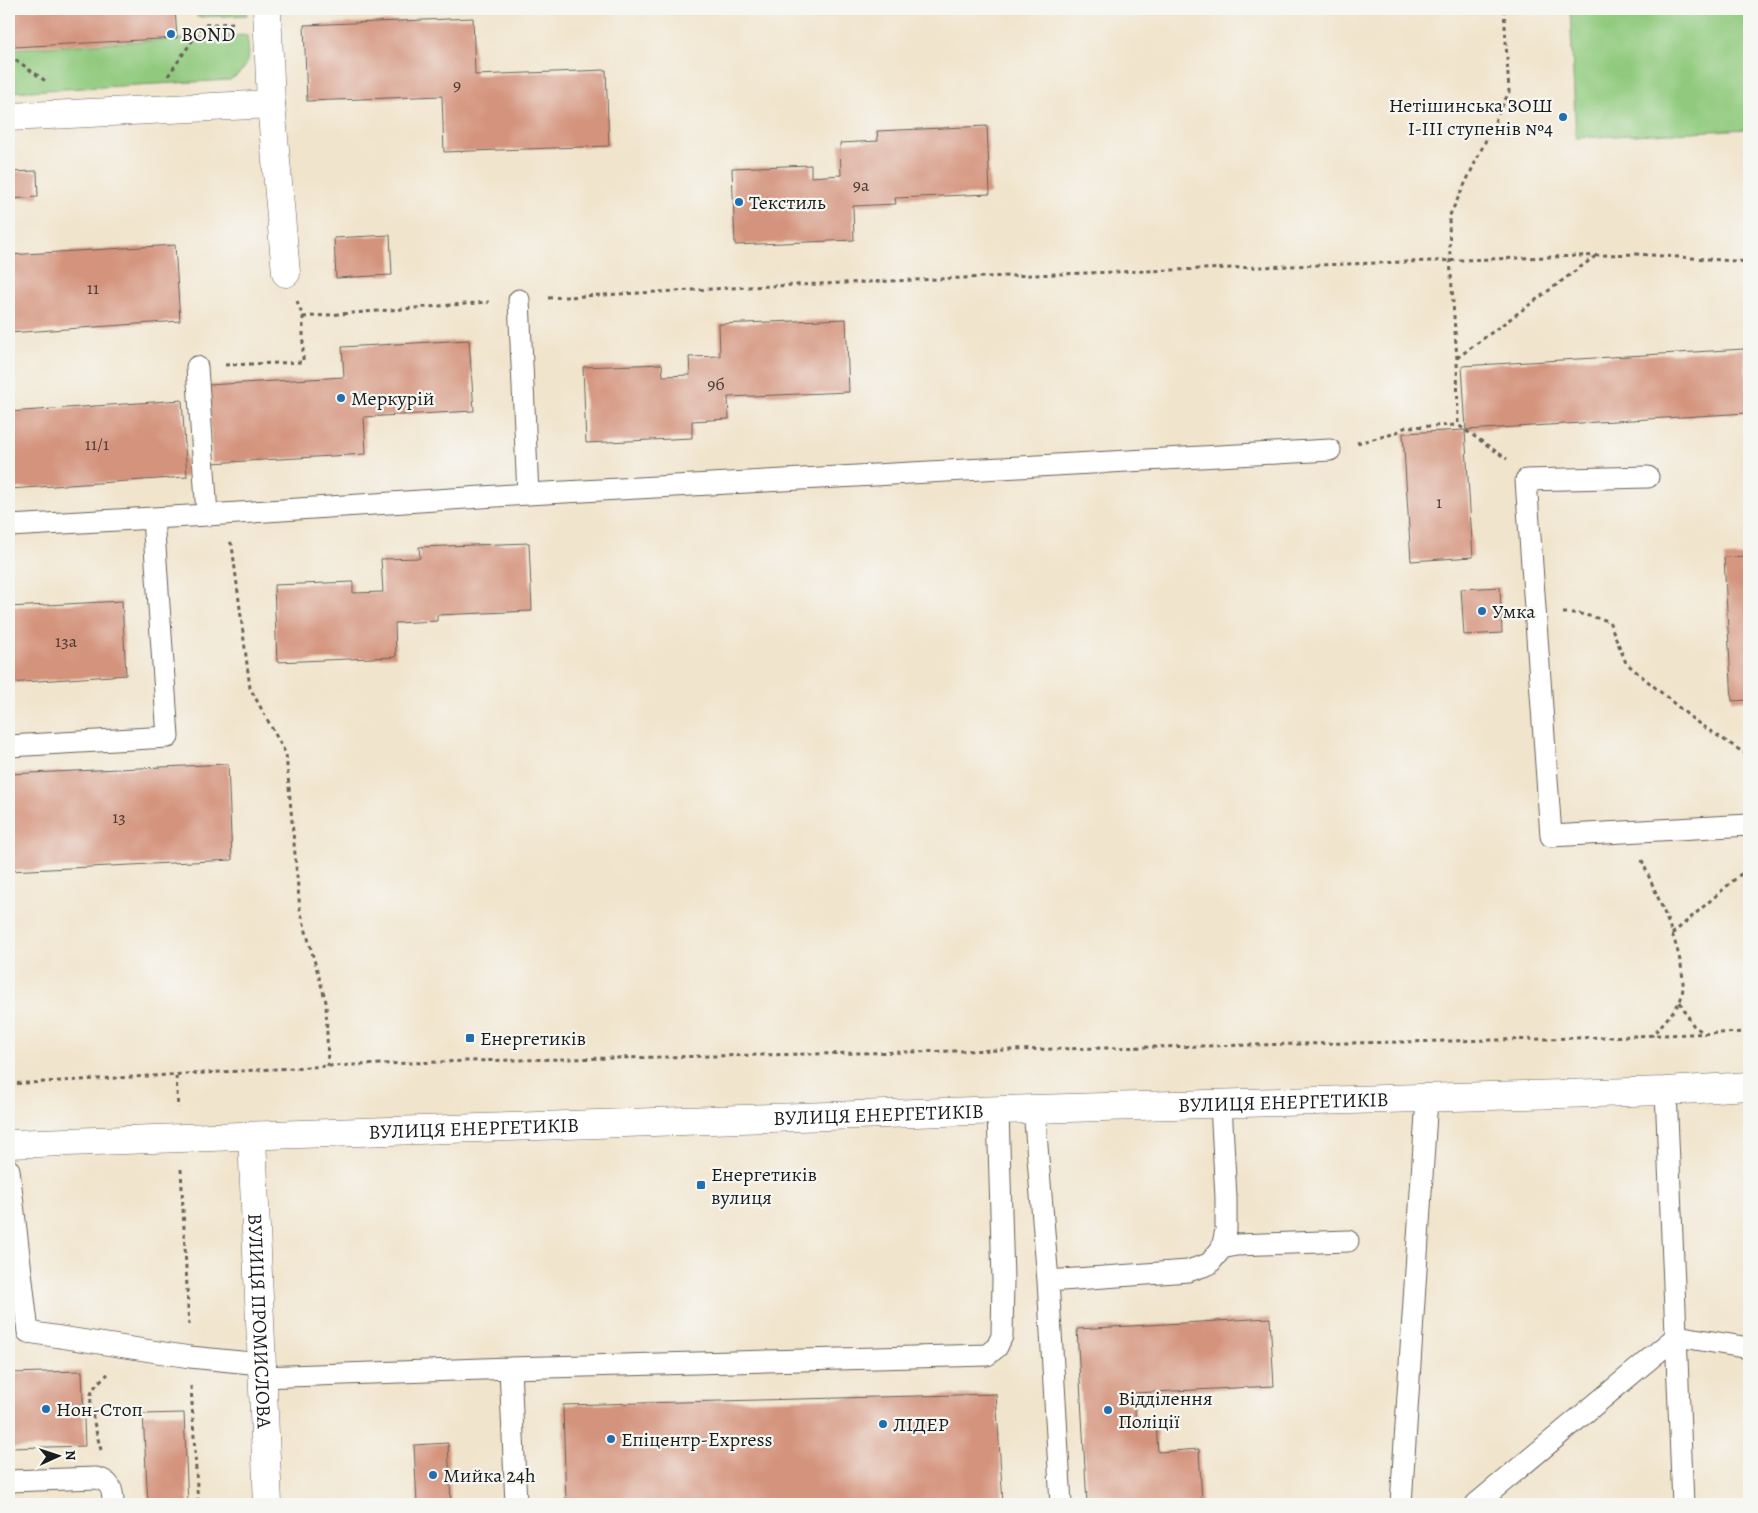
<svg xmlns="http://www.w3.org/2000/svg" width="1758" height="1513" viewBox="0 0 1758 1513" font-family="Alegreya,serif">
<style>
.green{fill:#91ca7e;stroke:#56734d}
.building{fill:#d4937c}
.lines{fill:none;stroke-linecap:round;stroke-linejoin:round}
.lane-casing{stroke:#67625a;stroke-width:23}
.street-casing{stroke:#67625a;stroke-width:29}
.secondary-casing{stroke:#67625a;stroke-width:29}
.path{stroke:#67625a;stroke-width:3;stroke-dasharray:4 4;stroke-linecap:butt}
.lane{stroke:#fff;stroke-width:21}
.street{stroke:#fff;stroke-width:28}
.secondary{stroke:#fff;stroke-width:28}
.poi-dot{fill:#1f6fb2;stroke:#f6f6f2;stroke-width:2}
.labels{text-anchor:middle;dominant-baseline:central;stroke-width:4.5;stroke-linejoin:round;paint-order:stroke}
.number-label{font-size:18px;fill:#4a3a34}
.poi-label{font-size:20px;fill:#1c1c1c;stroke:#f6f6f2;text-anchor:start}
.street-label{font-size:20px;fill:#1c1c1c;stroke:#f6f6f2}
</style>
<rect width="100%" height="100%" fill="#f6f6f2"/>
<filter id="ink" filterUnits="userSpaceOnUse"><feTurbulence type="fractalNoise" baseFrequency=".02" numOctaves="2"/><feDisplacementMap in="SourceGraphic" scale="10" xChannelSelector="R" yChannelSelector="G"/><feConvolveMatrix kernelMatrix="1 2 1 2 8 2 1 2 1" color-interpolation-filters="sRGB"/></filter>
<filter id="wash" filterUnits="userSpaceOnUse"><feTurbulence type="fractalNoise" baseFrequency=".0096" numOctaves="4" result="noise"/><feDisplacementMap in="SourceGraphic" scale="20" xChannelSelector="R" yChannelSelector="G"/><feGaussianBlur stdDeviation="1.12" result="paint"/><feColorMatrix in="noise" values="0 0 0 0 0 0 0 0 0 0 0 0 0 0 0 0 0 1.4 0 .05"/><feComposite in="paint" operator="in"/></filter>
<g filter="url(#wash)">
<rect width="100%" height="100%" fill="#f1e4cc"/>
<path class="green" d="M 197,9 L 246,9 L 247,15 L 197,17 Z
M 1570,9 L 1746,9 L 1749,62 L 1749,129 L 1576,138 Z
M 247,35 C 250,60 252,65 230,80 L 9,92 L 9,49 Z"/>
<g id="blocks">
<path class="building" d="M 12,9 L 175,9 L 177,38 L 14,47 Z
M 473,18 L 475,75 L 606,70 L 609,146 L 444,152 L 442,96 L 307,101 L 304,25 Z
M 987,126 L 990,194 L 895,198 L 896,204 L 853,206 L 854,240 L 735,245 L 732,168 L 811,165 L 811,177 L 841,175 L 840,143 L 878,141 L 877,131 Z
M 37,171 L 38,197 L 9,199 L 9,172 Z
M 390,235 L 392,275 L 336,278 L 334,238 Z
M 175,245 L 180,321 L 9,333 L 9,255 Z
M 846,319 L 849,392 L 728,397 L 729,419 L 692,421 L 692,438 L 586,443 L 583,367 L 662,364 L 663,376 L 690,375 L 689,357 L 720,356 L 719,324 Z
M 469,340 L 474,411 L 364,417 L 366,454 L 212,463 L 208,385 L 344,377 L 342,347 Z
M 1744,349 L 1749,423 L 1748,423 L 1747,413 L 1466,430 L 1462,366 Z
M 182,400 L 187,477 L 9,489 L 9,412 Z
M 1465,430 L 1473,557 L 1411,561 L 1403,433 Z
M 529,543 L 532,611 L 437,615 L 437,621 L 395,623 L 396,657 L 277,662 L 274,585 L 353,582 L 353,593 L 383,592 L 381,559 L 420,558 L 419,547 Z
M 1749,556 L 1749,700 L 1732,701 L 1724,557 Z
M 1500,587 L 1502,633 L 1464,635 L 1461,589 Z
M 122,601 L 126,675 L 9,683 L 9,607 Z
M 228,764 L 232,860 L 9,871 L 9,774 Z
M 1270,1318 L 1274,1386 L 1134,1393 L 1136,1426 L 1156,1425 L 1158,1452 L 1199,1449 L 1202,1504 L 1087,1504 L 1077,1329 Z
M 82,1371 L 85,1446 L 9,1448 L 9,1373 Z
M 996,1394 L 1003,1504 L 566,1504 L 563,1405 Z
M 184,1413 L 188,1504 L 148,1504 L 143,1414 Z
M 448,1443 L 451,1504 L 417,1504 L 414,1445 Z"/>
</g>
</g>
<g filter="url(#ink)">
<use href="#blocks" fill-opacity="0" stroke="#67625a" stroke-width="1"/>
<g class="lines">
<g class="lane-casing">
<path id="lane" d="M 519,300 L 528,494
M 197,367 L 207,515
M 1648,477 L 1526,480 L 1551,836 L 1749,825
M 9,526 L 207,515 L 528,494 L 1330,450
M 9,746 L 168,737 L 153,518
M 1666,1091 L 1683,1504
M 1034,1109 L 1048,1281 L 1061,1504
M 9,1170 L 28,1332 L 190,1357 L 261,1364
M 1222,1248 L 1236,1245 L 1348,1241
M 1048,1281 L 1188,1271 L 1209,1264 L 1222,1248 L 1226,1230 L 1226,1198 L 1221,1104
M 510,1368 L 516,1504
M 261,1377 L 510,1368 L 987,1355 L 997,1347 L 1002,1336 L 1003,1280 L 998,1111
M 9,1481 L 96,1478 C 111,1481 113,1490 113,1504
M 1401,1504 L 1427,1098
M 1476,1504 L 1677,1336 L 1749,1348"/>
</g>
<g class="street-casing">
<g id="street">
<path d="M 267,9 L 271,104 L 286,273"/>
<path d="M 9,117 L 271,104"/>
<path id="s1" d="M 252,1137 L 268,1504"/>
</g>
</g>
<g class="secondary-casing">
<g id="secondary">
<path id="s2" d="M 9,1144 L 1034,1109 L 1666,1091 L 1749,1086"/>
</g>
</g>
<path class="path" d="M 1504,9 L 1509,92 L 1449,217 L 1450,260 L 1457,359 L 1458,425 L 1507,459
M 9,11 L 12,10
M 9,55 L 47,82
M 168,76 L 203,25 L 235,23
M 548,298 L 748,287 L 1058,274 L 1636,254 L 1749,262
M 303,317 L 489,302
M 1457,358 L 1597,255
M 225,365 L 303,362 L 303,317 L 297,301
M 1357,443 L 1393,434 L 1406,427 L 1458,425
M 230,542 L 232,545 L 250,688 L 286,754 L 300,910 L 326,1002 L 328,1066
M 1563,613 L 1577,613 L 1609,621 L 1626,663 L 1695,721 L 1749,756
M 1642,860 C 1654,891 1696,972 1679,1003 C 1672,1014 1661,1025 1652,1036
M 1672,934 L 1749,867
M 1680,1002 L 1693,1025 L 1705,1034
M 176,1076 L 178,1108
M 9,1084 L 328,1066 L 467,1061 L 1546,1039 L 1749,1032
M 181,1169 L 189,1327
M 191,1386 L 198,1504
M 101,1450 C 98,1439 89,1407 91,1395 C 93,1386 102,1379 108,1374"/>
<use href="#lane" class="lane"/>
<use href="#street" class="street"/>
<use href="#secondary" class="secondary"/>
</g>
</g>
<g class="poi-dot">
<circle cx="171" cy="34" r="5"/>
<circle cx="1563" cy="117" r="5"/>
<circle cx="739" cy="202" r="5"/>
<circle cx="341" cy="398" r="5"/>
<circle cx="1482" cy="611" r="5"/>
<rect x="465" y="1033" width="10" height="10" rx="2.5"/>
<rect x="696" y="1180" width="10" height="10" rx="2.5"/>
<circle cx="46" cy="1409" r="5"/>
<circle cx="1108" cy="1410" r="5"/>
<circle cx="883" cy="1424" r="5"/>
<circle cx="611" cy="1439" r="5"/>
<circle cx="433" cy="1475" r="5"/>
</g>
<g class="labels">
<g class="number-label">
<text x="457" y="85">9</text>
<text x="861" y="185">9а</text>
<text x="93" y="288">11</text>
<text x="716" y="384">9б</text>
<text x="97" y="444">11/1</text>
<text x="1439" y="502">1</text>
<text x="66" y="641">13а</text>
<text x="119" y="817">13</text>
</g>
<g class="poi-label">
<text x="181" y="34">BOND</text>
<text x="1553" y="105" text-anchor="end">Нетішинська ЗОШ<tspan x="1553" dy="23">І-ІІІ ступенів №4</tspan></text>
<text x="749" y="202">Текстиль</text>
<text x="351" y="398">Меркурій</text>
<text x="1492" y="611">Умка</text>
<text x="480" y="1038">Енергетиків</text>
<text x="711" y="1174">Енергетиків<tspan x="711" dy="23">вулиця</tspan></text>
<text x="1118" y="1398">Відділення<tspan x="1118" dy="23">Поліції</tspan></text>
<text x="56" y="1409">Нон-Стоп</text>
<text x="893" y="1424">ЛІДЕР</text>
<text x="621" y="1439">Епіцентр-Express</text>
<text x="443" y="1475">Мийка 24һ</text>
</g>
<g class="street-label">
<text stroke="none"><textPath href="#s2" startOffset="1275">ВУЛИЦЯ ЕНЕРГЕТИКІВ</textPath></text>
<text stroke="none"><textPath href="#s2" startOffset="870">ВУЛИЦЯ ЕНЕРГЕТИКІВ</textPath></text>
<text stroke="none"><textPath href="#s2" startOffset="465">ВУЛИЦЯ ЕНЕРГЕТИКІВ</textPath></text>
<text stroke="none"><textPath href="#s1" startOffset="184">ВУЛИЦЯ ПРОМИСЛОВА</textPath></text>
</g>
</g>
<rect width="1758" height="1513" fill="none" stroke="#f6f6f2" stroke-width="30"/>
<g transform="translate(58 1456) rotate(87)" stroke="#f6f6f2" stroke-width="4" paint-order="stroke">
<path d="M0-4L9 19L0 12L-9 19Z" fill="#1c1c1c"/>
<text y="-8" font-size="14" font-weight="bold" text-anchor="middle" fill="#1c1c1c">N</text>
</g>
</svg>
